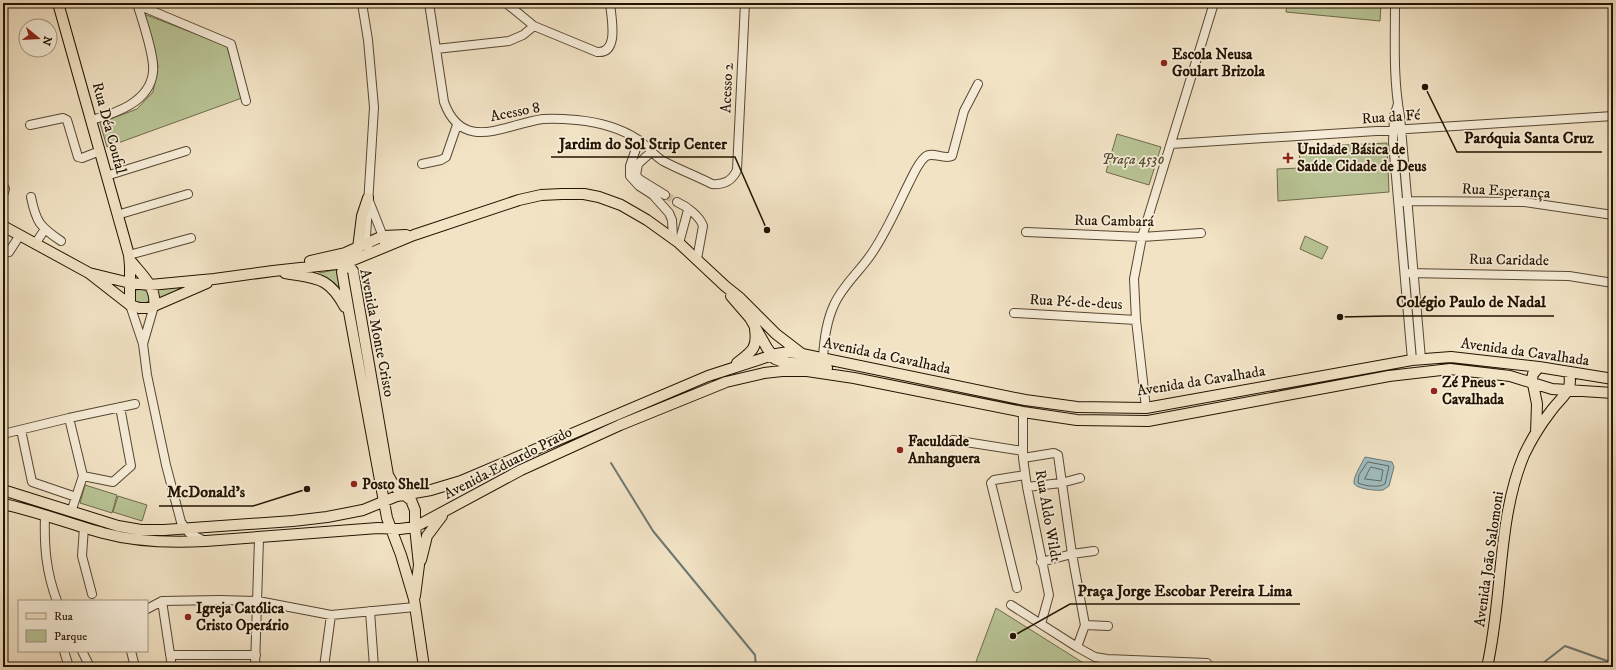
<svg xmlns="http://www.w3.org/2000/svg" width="1616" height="670" viewBox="0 0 1616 670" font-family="'IM FELL DW Pica',serif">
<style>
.green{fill:#b9c496;stroke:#6e6c4c}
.water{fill:#9fbcbe;stroke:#6d7872}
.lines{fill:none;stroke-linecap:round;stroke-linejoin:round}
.shore{stroke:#616860;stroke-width:1}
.stream{stroke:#6d7872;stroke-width:2}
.minor-tunnel{stroke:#d3c4a8;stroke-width:8;stroke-dasharray:8 4;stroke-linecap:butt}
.minor-casing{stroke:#574732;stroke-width:10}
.major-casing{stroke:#231301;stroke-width:12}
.minor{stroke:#f7edd9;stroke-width:8}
.major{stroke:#f2e3c5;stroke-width:10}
.poi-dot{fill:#8f2418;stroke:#f7edd9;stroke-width:1.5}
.labels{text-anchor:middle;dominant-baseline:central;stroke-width:3.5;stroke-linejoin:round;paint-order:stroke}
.poi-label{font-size:15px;font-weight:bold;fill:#231301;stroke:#f7edd9;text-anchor:start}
.street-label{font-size:15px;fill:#231301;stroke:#f7edd9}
.park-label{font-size:15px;font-style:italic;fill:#585135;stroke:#f7edd9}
.leader{fill:none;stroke:#231301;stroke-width:1.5}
.callout-dot{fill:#231301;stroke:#f7edd9;stroke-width:1.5}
.callout-label{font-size:16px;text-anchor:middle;font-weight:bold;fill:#231301;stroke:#f7edd9;stroke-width:3.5;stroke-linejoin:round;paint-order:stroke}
</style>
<rect width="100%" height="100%" fill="#f2e3c5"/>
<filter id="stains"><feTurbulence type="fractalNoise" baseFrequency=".005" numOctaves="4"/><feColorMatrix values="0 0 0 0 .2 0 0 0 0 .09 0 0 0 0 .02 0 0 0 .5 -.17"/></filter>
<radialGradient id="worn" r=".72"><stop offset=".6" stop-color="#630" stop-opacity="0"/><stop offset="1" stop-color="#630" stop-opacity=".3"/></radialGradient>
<path class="green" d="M 1287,3 L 1381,3 L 1380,21 L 1286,12 Z
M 144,14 L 227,46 L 242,98 L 107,147 L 100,123 L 137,109 L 153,92 L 158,66 Z
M 1117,134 L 1161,147 L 1149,185 L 1106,172 Z
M 1387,143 L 1389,192 L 1278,201 L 1277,169 L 1300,168 L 1299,147 Z
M 1305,236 L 1328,247 L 1322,259 L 1300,249 Z
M 339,269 L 343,292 C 334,283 326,278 314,274 Z
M 186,286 L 158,299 L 157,290 Z
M 142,289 C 149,291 152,298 148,304 L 136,304 L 131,296 L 136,290 Z
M 85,485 L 117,495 L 112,513 L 80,503 Z
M 118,496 L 147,505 L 142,521 L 113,512 Z
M 996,608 L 1085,664 L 1083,667 L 974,667 Z"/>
<path class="water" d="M 1365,457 L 1392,462 L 1394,467 L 1389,486 C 1387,487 1385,489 1383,490 C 1378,491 1355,489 1354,483 C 1353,477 1362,463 1365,457 Z"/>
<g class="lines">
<path class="shore" d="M 1368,462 L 1389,466 L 1385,484 C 1379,488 1365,486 1358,483 L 1359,475 Z
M 1371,467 L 1383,470 L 1381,481 L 1365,479 Z"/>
<path class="stream" d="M 611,463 L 653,531 L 755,655 L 756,667
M 1538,667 L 1565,646 L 1613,663"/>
<path class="minor-tunnel" d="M 665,195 L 677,202"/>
<g class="minor-casing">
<path id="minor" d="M 362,3 L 368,40 L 374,107 L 366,237 L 368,247
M 429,3 L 444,102 C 463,154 505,124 543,119 C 554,118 566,119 577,120 C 597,122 620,128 637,139 C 647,145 653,155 663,161 C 678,169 696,176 712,184 C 724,185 732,181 737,170 L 745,3
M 506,3 L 534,26 L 597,52 C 620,54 611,17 610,3
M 1395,3 C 1395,40 1393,80 1400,116 L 1421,359
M 138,5 L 231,44 L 246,101
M 436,49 L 509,41 L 523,35 L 534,26
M 1398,104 L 1394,116 L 1393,142 L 1412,360
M 92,120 C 116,113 150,102 153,72 C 155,56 142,20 137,3
M 30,125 L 63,118 L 67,120 L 78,157 L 82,158 L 100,151
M 639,140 L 630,166 L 630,176 L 639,186 L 653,195 L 669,213 L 672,220 L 673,238
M 1171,144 L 1613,116
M 651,152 L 638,164 L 636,175 L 639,179 L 665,195
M 422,164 L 441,160 L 446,157 L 457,125
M 106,176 L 186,151
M 3,185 L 5,189 L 3,195
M 31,197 C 36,222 40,227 61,241
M 369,201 L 384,239 L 384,247
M 677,202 C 686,206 700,216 703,226 L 697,259
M 1402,202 L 1407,201 L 1524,202 L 1613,215
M 117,215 L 188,194
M 1026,232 L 1142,237 L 1201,233
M 679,243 L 688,210
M 35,244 L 45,229
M 9,252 L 20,235
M 129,255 L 191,238
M 1408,273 L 1569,276 L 1613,283
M 130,305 L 143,344 L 147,375 L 166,465 L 181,522 L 189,533 L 203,540
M 1014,313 L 1136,320
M 143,344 L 154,306
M 823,358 C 824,339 826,322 834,305 C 842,286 861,270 872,253 C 887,231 897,207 909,183 C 913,175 918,163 925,157 C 932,151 944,160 952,156 L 964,111 L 978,84
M 1146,408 L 1136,320 L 1134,279 L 1142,237 L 1214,3
M 1023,412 L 1023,458 L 1027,487 L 1049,595 L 1041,624
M 21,430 L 32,482 L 76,497
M 3,434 L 69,418
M 953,440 L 1023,451
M 1023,458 L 1054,453 L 1058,455 L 1072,554 L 1085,625 L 1077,647
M 83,476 L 113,482 L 131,466 L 120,407
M 1027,487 L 1061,483 L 1080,478
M 71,512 L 83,476 L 69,418 L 135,404
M 45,516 C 44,546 46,572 57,601
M 84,527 L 82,556 L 92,594
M 1041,562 L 1072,554 L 1094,551
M 1017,588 L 991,483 L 994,480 L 1025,475
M 162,601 L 172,667
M 1011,605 L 1077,647 L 1095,657 L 1107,659 L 1207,663
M 147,609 L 162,601 L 220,600 L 258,601 L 331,615 L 415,607
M 370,611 L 374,667
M 1085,625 L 1108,626
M 64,651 L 69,667
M 82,651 L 90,667
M 131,651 L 135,667
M 170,655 L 256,655
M 255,667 L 259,538
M 324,667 L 331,615"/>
</g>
<g class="major-casing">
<path id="major" d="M 58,3 L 129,255 L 130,266 L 130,305
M 3,226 L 89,273 L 130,305 L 139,308 L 147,308 L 154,306 L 207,283
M 358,248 L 362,216 L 368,198
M 356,249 L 348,259 L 342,272 L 349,312 L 387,518 L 401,555 L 414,599 L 424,667
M 130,260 C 141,274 157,287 154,306
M 310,261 L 345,253 L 383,236 L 406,235
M 346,263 L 353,271 L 388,475 L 392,482 L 398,490 L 411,500 L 415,510 L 415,527 L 419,565 L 415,596
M 89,273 L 130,283 L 150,285 L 214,279 L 273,271 L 346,263 L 414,235 L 519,200 L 541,195 L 562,194 L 584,194 L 599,197 L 621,205 L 647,220 L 679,243 L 725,286 L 740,298 L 776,334 L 802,354 L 1025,400 L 1077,407 L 1146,408 L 1412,360 L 1451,357 L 1539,367 L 1613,379
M 285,273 C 317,279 328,276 345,307
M 731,296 L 750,318 L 767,348 L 775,359 L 783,362 L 812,365 L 827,368
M 737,363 C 751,352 758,349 755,329
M 1536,433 L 1537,404 L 1532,379 L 1533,374 L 1539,367
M 3,490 L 118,526 L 141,530 L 164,530 L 293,521 L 327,517 L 363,510 L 397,496 L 431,490 L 461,481 L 708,376 L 776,354 L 789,352 L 802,354
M 3,504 C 37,511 69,524 103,533 C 136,542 171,543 206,541 L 378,528 L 400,529 L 415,527 L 521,470 L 620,425 L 726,382 L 764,373 L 782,371 L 807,371 L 854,378 L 1023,412 L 1077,420 L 1148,421 L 1389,376 L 1450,369 L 1510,376 L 1552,389 L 1613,393
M 421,560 L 427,536 L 442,516
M 1487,667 C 1503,599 1497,519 1524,455 C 1531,440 1541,424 1551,411 C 1556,404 1564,397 1568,390 C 1571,384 1570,378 1569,372"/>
</g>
<use href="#minor" class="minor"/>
<use href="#major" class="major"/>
</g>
<g class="poi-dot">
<circle cx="1164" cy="63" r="4"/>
<path d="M1286 152h4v4h4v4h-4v4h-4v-4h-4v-4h4z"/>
<circle cx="1434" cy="391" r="4"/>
<circle cx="900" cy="450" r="4"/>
<circle cx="354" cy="484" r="4"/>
<circle cx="188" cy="617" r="4"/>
</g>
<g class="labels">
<g class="poi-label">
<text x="1172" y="54">Escola Neusa<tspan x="1172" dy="17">Goulart Brizola</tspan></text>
<text x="1297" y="149">Unidade Básica de<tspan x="1297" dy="17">Saúde Cidade de Deus</tspan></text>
<text x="1442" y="382">Zé Pneus -<tspan x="1442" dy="17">Cavalhada</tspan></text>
<text x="908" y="441">Faculdade<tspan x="908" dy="17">Anhanguera</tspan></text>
<text x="362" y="484">Posto Shell</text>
<text x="196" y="608">Igreja Católica<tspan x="196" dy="17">Cristo Operário</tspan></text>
</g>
<g class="street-label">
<text transform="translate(727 88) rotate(-87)">Acesso 2</text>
<text transform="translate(515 112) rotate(-11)">Acesso 8</text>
<text transform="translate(1391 117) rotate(-4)">Rua da Fé</text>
<text transform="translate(109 128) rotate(75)">Rua Déa Coufal</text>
<text transform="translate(1506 191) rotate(3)">Rua Esperança</text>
<text transform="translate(1114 221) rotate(1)">Rua Cambará</text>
<text transform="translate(1509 260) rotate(1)">Rua Caridade</text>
<text transform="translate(1076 302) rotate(3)">Rua Pé-de-deus</text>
<text transform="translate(377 333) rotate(79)">Avenida Monte Cristo</text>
<text transform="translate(1525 352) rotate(8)">Avenida da Cavalhada</text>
<text transform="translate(887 356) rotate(12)">Avenida da Cavalhada</text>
<text transform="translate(1201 381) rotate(-9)">Avenida da Cavalhada</text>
<text transform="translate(508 463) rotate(-27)">Avenida Eduardo Prado</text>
<text transform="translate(1048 516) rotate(80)">Rua Aldo Wildt</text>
<text transform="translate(1489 559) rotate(-82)">Avenida João Salomoni</text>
</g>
<g class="park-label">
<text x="1133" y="159">Praça 4530</text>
</g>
</g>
<path class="leader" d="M1425 87L1457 152H1602M767 230L735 157H551M1340 317L1388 316H1554M307 489L253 506H159M1013 636L1070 604H1300"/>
<g class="callout-dot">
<circle cx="1425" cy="87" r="4"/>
<circle cx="767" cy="230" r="4"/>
<circle cx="1340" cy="317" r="4"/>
<circle cx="307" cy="489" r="4"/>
<circle cx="1013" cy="636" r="4"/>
</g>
<g class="callout-label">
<text x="1529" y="143">Paróquia Santa Cruz</text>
<text x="643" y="149">Jardim do Sol Strip Center</text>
<text x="1471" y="307">Colégio Paulo de Nadal</text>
<text x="206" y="497">McDonald's</text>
<text x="1185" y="596">Praça Jorge Escobar Pereira Lima</text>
</g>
<rect width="1616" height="670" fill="none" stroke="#f2e3c5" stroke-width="16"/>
<rect x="4" y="4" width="1608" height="662" fill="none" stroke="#231301" stroke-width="2"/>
<rect x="8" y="8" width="1600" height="654" fill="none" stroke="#231301"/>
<rect x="18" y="600" width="130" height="52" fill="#f7edd9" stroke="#a29683"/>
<rect x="26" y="613" width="20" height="6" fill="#f2e3c5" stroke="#a29683"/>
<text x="54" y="620" font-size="12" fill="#231301">Rua</text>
<rect x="26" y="630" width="20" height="12" fill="#b9c496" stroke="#a29683"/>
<text x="54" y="640" font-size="12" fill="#231301">Parque</text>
<g transform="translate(38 38) rotate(108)"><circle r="19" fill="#f7edd9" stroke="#a29683"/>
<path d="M0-3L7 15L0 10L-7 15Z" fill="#8f2418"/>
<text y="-6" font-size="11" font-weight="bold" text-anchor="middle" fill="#231301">N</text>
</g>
<rect width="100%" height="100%" filter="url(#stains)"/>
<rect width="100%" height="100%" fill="url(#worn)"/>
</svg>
